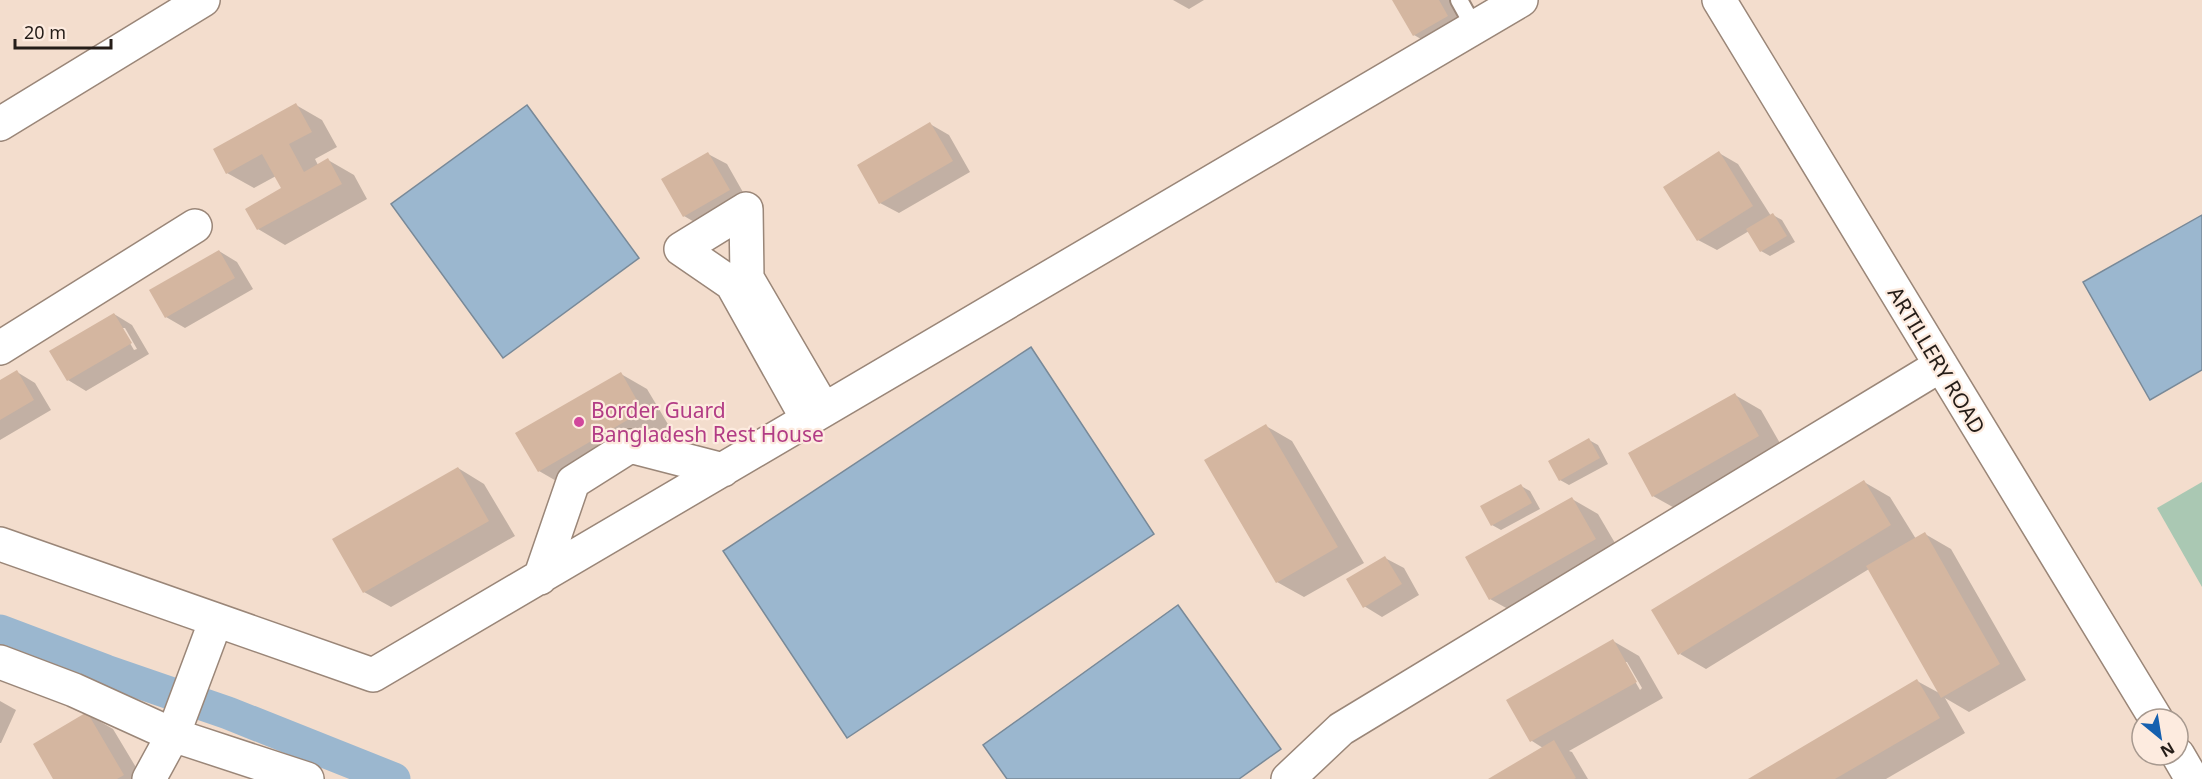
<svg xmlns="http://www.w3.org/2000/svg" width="2202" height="779" viewBox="0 0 2202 779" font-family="'Noto Sans',sans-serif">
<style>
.green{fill:#aac8b3}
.water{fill:#9bb7cf;stroke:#788998;stroke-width:1.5}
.shadow{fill:#0003;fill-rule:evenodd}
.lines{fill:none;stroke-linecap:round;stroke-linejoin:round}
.canal{stroke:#9bb7cf;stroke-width:33}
.building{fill:#d4b6a0}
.lane-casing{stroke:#9a8678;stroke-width:20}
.street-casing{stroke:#9a8678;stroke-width:36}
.lane{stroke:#fff;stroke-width:16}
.street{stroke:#fff;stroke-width:33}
.hotel-dot{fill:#d1479c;stroke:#fdebdf;stroke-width:2}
.labels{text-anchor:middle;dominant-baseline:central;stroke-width:4.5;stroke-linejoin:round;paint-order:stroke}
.street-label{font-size:21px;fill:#251d18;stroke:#fdebdf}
.hotel-label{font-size:21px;fill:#b23c85;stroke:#fdebdf;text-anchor:start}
</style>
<rect width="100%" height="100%" fill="#f3ddcd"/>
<path class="green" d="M 2202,482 L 2202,587 L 2157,508 Z"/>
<path class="water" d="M 527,105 L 639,258 L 503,358 L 391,204 Z
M 2202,215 L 2202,370 L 2150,400 L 2083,282 Z
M 1031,347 L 1154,534 L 847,738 L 723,551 Z
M 1178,605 L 1281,749 L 1239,779 L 1007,779 L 983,745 Z"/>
<path class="shadow" d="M 1173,0 L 1204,0 L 1189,9 Z
M 1393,0 L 1456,0 L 1474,31 L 1440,50 L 1414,35 Z
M 296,105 L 322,120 L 337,147 L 315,159 L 318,165 L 328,160 L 354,175 L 367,199 L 285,245 L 258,229 L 247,209 L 283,189 L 276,176 L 254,188 L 227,173 Z
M 930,124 L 949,135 L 970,172 L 899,213 L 880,203 Z
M 1719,153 L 1738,164 L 1771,216 L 1773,215 L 1782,220 L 1795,242 L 1770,256 L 1761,251 L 1749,231 L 1717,250 L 1698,240 Z
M 708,154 L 727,164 L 748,201 L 703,227 L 684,216 Z
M 219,251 L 237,262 L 253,289 L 185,328 L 166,317 L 151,291 Z
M 114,314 L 132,325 L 149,354 L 86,391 L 68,380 ZM 121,328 L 125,328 L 137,349 L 134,350 Z
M 17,372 L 35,383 L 51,410 L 0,440 L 0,382 Z
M 621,374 L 647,389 L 669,426 L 565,486 L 539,471 Z
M 1735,395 L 1761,410 L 1785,452 L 1680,511 L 1653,496 Z
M 1266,426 L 1292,441 L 1364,563 L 1304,597 L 1277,582 Z
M 1589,440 L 1598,445 L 1608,464 L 1569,485 L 1560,480 L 1550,462 Z
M 458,468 L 484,484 L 515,536 L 391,607 L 364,592 Z
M 1864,482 L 1890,497 L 1916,539 L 1925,534 L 1951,549 L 2026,680 L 1969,712 L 1945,698 L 1965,733 L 1886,779 L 1751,779 L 1917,681 L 1941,694 L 1869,569 L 1706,669 L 1680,654 Z
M 1521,486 L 1530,491 L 1540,509 L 1501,530 L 1492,525 Z
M 1572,499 L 1598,514 L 1622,555 L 1517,614 L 1490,599 Z
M 1385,558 L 1404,568 L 1419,595 L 1382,617 L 1364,606 Z
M 1613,641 L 1639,656 L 1663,698 L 1569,751 L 1572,752 L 1588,779 L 1491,779 L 1543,748 L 1532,741 L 1508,700 ZM 1624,662 L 1627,662 L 1642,688 L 1640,690 Z
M 0,701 L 16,710 L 1,743 L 0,743 Z
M 87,714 L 113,729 L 143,779 L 55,779 Z"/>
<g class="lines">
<path class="canal" d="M 0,631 L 106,671 L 228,713 L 394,779"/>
</g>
<path class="building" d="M 1392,0 L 1439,0 L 1448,16 L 1413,36 Z
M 296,103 L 312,132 L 289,144 L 304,172 L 328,158 L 342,184 L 257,230 L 245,209 L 281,188 L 262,154 L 226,174 L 213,149 Z
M 930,122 L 953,161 L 879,204 L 857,165 Z
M 1719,151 L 1753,206 L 1697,241 L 1663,187 Z
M 708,152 L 730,190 L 683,217 L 661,179 Z
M 1773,213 L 1787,236 L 1760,252 L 1746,229 Z
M 219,250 L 235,278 L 165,318 L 149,290 Z
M 114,313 L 132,343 L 67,381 L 49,351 Z
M 17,370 L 34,400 L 0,420 L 0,380 Z
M 621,372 L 643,411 L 538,472 L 515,433 Z
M 1735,393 L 1759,436 L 1652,497 L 1628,453 Z
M 1266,424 L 1338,547 L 1276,583 L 1204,460 Z
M 1589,438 L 1600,458 L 1559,481 L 1548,461 Z
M 458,467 L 489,521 L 363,593 L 332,539 Z
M 1864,480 L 1891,525 L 1678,655 L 1651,610 Z
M 1521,484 L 1532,503 L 1491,526 L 1480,506 Z
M 1572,497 L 1596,539 L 1489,600 L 1465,557 Z
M 1925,532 L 2000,664 L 1941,698 L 1866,566 Z
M 1385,556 L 1402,584 L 1363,608 L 1346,579 Z
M 1613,639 L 1637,682 L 1530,742 L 1506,700 Z
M 1917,679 L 1940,718 L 1835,779 L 1748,779 Z
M 87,712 L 124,775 L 117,779 L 53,779 L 33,744 Z
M 1554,740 L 1576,778 L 1574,779 L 1488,779 Z"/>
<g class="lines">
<g class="lane-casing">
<path id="lane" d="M 1459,0 L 1474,27"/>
</g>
<g class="street-casing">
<path id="street" d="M 1719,0 L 2156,719
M 0,124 L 203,0
M 0,348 L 195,226
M 808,420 L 732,284 L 681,249 L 746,209 L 747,278 L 824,410
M 0,544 L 373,675 L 1521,0
M 540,578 L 573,482 L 630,446 L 723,470
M 0,662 L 74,690 L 173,735 L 307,779
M 2178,755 L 2192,779
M 149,779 L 173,735 L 216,620
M 1288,779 L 1341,729 L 1941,365"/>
</g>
<use href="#lane" class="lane"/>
<use href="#street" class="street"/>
</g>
<circle class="hotel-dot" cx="579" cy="422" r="6"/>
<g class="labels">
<g class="street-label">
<text transform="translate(1937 360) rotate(59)">ARTILLERY ROAD</text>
</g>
<g class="hotel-label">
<text x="591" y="410">Border Guard<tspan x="591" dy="24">Bangladesh Rest House</tspan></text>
</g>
</g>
<g transform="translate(2160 737) rotate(150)"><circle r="28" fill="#fdebdf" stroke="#a7998f" stroke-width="1.5"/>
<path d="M0-4.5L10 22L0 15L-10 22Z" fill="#1560af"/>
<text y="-9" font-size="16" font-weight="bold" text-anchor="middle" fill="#251d18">N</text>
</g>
<path d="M15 39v9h96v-9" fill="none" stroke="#251d18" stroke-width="3"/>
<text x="24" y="39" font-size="18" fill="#251d18" stroke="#fdebdf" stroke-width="4.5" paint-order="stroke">20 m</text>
</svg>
